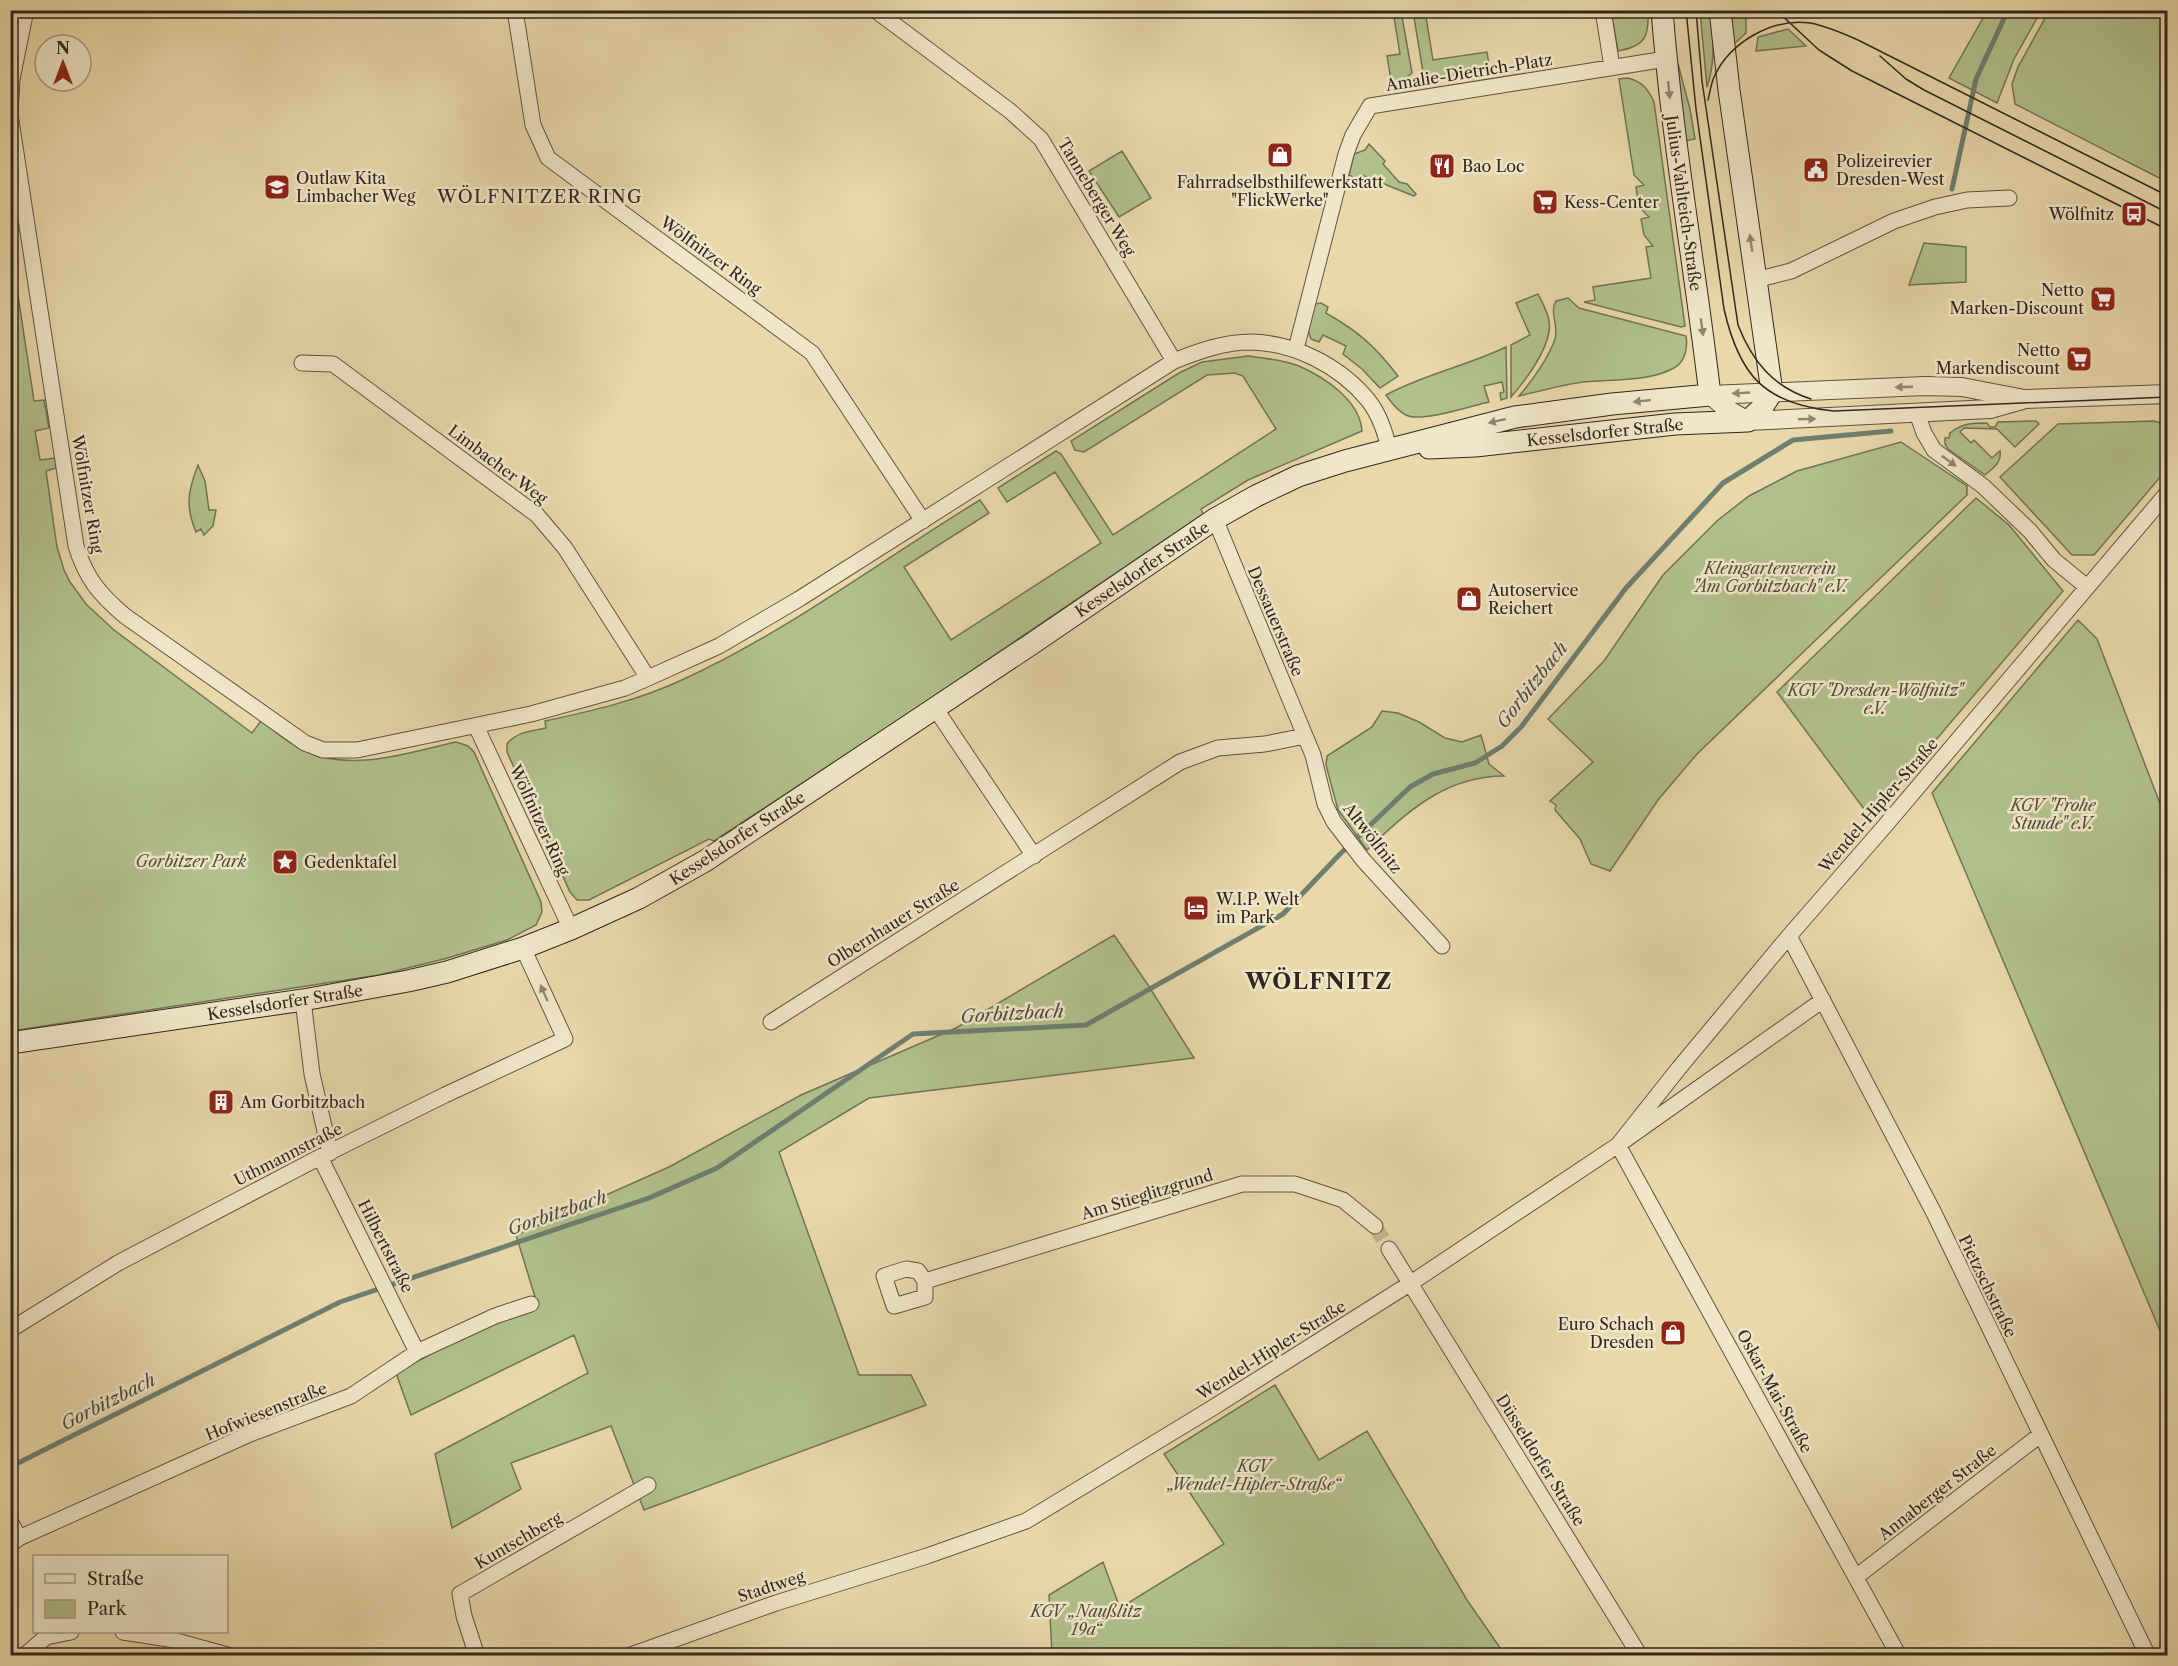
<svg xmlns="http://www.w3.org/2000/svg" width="2178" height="1666" viewBox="0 0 2178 1666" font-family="'Libre Caslon Text',serif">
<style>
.green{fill:#b1c08c;stroke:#717356;stroke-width:1.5}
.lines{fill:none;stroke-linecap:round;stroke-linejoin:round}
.stream{stroke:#6e7f71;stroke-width:5}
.minor-tunnel{stroke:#c3b48e;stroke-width:15;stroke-dasharray:15 8;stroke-linecap:butt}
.minor-casing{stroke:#5f5242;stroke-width:17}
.tertiary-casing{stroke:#5f5242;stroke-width:20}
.secondary-casing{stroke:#31261f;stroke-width:23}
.minor{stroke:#f0e6c8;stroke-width:15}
.tertiary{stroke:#f0e6c8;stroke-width:18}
.secondary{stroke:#f0e6c8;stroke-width:21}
.tram{stroke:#31261f;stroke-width:1.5}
.oneway{fill:#908674}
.labels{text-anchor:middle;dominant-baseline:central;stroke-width:5;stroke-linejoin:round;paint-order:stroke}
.street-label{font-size:16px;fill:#31261f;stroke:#f0e6c8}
.poi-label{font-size:16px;fill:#31261f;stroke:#f0e6c8;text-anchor:start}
.park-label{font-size:16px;font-style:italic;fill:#514c3a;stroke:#f0e6c8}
.neighbourhood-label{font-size:18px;letter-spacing:1.5px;fill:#31261f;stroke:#f0e6c8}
.water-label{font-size:18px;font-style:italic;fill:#4a4b41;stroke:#f0e6c8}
.district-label{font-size:22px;font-weight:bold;letter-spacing:1.5px;fill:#31261f;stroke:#f0e6c8}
</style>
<rect width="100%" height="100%" fill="#e8d8aa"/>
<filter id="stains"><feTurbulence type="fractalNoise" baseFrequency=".00333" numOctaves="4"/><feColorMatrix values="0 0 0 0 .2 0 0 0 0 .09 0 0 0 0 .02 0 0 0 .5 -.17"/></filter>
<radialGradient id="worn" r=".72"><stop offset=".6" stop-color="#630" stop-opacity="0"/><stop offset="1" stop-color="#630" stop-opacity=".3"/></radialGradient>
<path class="green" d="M 1393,11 L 1401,11 L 1412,73 L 1407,77 L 1407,84 L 1392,86 L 1387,56 L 1400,54 Z
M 1413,11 L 1425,11 L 1433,60 L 1487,52 L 1490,70 L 1431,79 L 1429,73 L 1423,72 Z
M 1611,11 L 1648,11 C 1649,36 1646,46 1618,51 Z
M 1700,11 L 1711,11 C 1713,38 1716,60 1707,87 Z
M 1730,11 L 1746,11 L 1746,33 L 1733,45 Z
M 1987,11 L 2041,11 L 2014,59 L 1997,103 L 1949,78 Z
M 2049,11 L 2167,11 L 2167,182 L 2015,104 L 2012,84 L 2018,67 Z
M 1788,29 L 1806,46 L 1756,51 L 1758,37 Z
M 1678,64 L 1690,109 L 1695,139 L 1684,141 L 1674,65 Z
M 1627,78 C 1642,81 1648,89 1654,102 L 1685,326 L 1681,327 L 1584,302 L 1595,300 L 1593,287 L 1651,278 L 1646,247 L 1653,246 L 1644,235 L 1641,219 L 1649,217 L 1639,207 L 1636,187 L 1644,185 L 1634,175 L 1619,79 Z
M 1369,144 L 1385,161 L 1383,164 L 1399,182 L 1407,184 L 1416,194 L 1414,196 L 1362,175 L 1360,182 L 1349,175 L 1354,154 L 1365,150 Z
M 1122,151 L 1151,198 L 1119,217 L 1089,171 Z
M 10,243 L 34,401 L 44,400 L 49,428 L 35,431 L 40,460 L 55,458 L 56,468 L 46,471 L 57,547 L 64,570 L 70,582 L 86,604 L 114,630 L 252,733 L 261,721 C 274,730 288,743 303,750 C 352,773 406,753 456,742 L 468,746 L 474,752 L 541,902 L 542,912 L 536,925 L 507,940 L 444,959 L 379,975 L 11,1031 Z
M 1924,243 L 1966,247 L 1966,282 L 1909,285 Z
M 1538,294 C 1542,302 1548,312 1549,321 C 1553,344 1526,380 1511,397 L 1511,345 L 1530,335 L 1516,303 Z
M 1568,298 L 1579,308 L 1686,336 C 1688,348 1685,362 1674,368 C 1649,382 1610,379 1583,382 C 1561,385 1540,391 1519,396 C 1532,381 1549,357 1555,339 C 1559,326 1549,312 1556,301 Z
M 1321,303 L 1328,307 L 1326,313 C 1359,332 1375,346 1398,376 L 1380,388 L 1362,369 L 1343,354 L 1346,346 L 1323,335 L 1319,342 L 1311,339 L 1308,330 L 1315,304 Z
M 1506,347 L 1507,398 L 1501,400 L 1500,393 L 1504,392 L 1502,382 L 1484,386 L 1489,402 C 1470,406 1422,423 1406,415 C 1397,411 1391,402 1386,395 C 1424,374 1467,366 1506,347 Z
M 1248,356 C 1265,358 1283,360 1299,366 C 1326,378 1360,401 1362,431 L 1248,480 L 1201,509 L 1203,514 L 888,727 L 714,841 L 709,839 L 589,900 L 577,900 L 570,892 L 507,752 L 507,744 C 516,732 531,731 546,728 L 545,721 C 592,711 640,700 684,679 C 787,632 883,559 980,500 L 989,513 L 904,567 L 951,640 L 1101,543 L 1055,472 L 1007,502 L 998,488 L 1056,451 L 1061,454 L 1113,535 L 1276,429 L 1243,376 L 1235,373 L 1207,375 L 1084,452 L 1075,450 L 1071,441 L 1179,373 L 1202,362 Z
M 2036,421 L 2039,424 L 2015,447 L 1997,429 L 1964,428 L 1960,432 L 1971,443 L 1974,440 L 1992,458 L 2000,451 C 2002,463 1993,468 1985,475 L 1948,449 L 1945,444 L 1945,438 L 1949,438 L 1950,433 C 1962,423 1973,423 1987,423 L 1990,427 L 1995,427 L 1998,422 Z
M 2154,421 L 2164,424 L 2167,433 L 2167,469 L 2094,555 L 2072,555 L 2000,477 L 2058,424 Z
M 1901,442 L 1967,486 L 1967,495 L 1697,754 L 1658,800 L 1610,871 L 1591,864 L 1580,839 L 1555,810 L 1556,805 L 1550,801 L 1593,762 L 1548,719 L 1604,661 L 1663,575 L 1718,520 L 1749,496 L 1797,471 Z
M 198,465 L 205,481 L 209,510 L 216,510 L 213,526 L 204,535 L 201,529 L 196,532 C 185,506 188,491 198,465 Z
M 1976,498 L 2009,525 L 2063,591 L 1870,817 L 1777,692 Z
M 2078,620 L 2097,639 L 2167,822 L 2167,1347 L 1932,793 Z
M 1382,711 L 1398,713 L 1419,722 L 1445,738 L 1462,742 L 1481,735 L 1489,764 L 1504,776 C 1445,776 1407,812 1367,850 L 1338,810 L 1326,765 L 1327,756 L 1372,727 Z
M 1114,935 L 1148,985 L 1194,1058 L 869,1098 L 779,1152 L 859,1375 L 911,1375 L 926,1405 L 644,1510 L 611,1426 L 511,1463 L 521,1489 L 452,1528 L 435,1454 L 588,1373 L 574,1335 L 411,1415 L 396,1373 L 535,1297 L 516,1235 L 669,1167 L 801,1095 L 956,1028 Z
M 1275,1385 L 1319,1460 L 1367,1431 L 1467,1600 L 1505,1655 L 1052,1655 L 1049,1595 L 1103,1562 L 1120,1608 L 1224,1544 L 1164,1454 Z"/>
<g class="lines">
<path class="stream" d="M 1952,189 L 1976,79 L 2008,10
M 10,1467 L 340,1302 L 649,1198 L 717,1168 L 913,1034 L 1086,1025 L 1283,914 L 1340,854 L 1410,787 L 1433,774 L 1475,763 L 1502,746 L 1521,727 L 1626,588 L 1723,483 L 1793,440 L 1891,431"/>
<path class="minor-tunnel" d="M 1375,1226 L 1389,1249"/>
<g class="minor-casing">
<path id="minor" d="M 515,10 L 533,125 L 548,158 L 812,353 L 923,521
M 875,10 L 1010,111 L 1041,139 L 1174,361
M 1603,10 L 1612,67
M 10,113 L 12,79 L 26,10
M 10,114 L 76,546 C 86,578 99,594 125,616 L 305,743 L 323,750 L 357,750 L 531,714 L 625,688 L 648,678 L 719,646 L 799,599 L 1174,361 C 1199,351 1224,342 1251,342 C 1295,343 1340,366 1368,400 C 1380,415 1385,433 1390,451
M 1756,280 L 1791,271 L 1894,221 L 1935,207 L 1967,200 L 2009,198
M 1296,349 L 1346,154 L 1353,135 L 1370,106 L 1666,59
M 302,363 L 333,364 L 537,515 L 565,548 L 648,678
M 1917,413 L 1924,433 L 1934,450 L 1983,486 L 2030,531 L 2054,560 L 2087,587
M 1215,519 L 1313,755 L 1325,804 L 1334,822 L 1364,861 L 1442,946
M 935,708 L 1034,856
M 476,726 L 571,929
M 1789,936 L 1934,1213 L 2148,1656
M 303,1000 L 312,1074 L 330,1153
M 1823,1000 L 1618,1145 L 1899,1656
M 771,1022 L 1180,762 L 1218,748 L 1265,744 L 1305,736
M 320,1157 L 417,1352
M 1389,1249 L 1640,1656
M 925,1281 L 925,1297 L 894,1306 L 884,1276 L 906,1269 L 918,1271 L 925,1281 L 1242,1184 L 1295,1184 L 1343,1200 L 1375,1226
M 10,1330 L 118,1263 L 320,1157 L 445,1095 L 565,1039 L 523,948
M 10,1521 L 19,1538
M 10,1545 L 19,1538 L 250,1434 L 351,1396 L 417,1352 L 495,1316 L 531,1304
M 1856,1577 L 2040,1435
M 123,1632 L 169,1639 L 231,1656
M 24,1656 L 46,1637 L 71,1632
M 477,1656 L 464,1616 L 460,1594 L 648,1485
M 628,1656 L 776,1603 L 927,1556 L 1026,1521 L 1214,1407 L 1411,1283 L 1618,1145 L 1679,1068 L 1789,936 L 1884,827 L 2168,492"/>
</g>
<g class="tertiary-casing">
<path id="tertiary" d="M 1710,395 L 1925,386 L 1962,387 L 2024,399 L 2168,394
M 1710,395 L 1727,409 L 1748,421 L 1990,409 L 2022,400"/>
</g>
<g class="secondary-casing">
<path id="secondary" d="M 1429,448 L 1475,446 L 1675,424 L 1748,421 L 1762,408 L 1772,392 L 1729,90 L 1720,10
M 10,1043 L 303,1000 L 408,981 L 447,972 L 523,948 L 571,929 L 639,898 L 705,861 L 1033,643 L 1215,519 L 1256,496 L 1298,476 L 1345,461 L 1515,417 L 1612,404 L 1710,395 C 1695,267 1672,140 1662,10"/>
</g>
<use href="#minor" class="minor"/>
<use href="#tertiary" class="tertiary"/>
<use href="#secondary" class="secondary"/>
<path class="tram" d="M 1686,10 L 1696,109 L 1724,309 C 1739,375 1764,404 1834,411 L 2168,397
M 1696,10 L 1702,81 L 1738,325 C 1752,361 1773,387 1811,399
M 1776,10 L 1819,50 L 1852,71 L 2168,230
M 1880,56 L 1906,79 L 1924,90 L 2168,213
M 1708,100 C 1710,92 1711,84 1714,77 C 1730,42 1772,18 1810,23 C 1827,26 1842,33 1858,40 L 2168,196"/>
</g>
<defs><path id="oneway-solid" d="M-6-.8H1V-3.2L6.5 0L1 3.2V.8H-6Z" transform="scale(1.5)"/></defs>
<g class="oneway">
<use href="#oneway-solid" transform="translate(1669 90) rotate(84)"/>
<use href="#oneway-solid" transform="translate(1751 243) rotate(-98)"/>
<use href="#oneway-solid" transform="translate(1702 327) rotate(82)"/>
<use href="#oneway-solid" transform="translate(1904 387) rotate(178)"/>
<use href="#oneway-solid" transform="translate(1741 393) rotate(177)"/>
<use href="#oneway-solid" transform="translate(1642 401) rotate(174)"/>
<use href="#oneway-solid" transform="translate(1807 419) rotate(-2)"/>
<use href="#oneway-solid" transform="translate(1497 421) rotate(167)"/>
<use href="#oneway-solid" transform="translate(1949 461) rotate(36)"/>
<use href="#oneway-solid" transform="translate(544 993) rotate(-114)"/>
</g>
<defs>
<g id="shop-square" transform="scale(1.35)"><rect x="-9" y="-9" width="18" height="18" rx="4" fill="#8f2418" stroke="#f0e6c8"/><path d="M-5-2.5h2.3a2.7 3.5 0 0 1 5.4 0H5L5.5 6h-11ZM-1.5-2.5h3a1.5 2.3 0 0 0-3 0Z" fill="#fff"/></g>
<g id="restaurant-square" transform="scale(1.35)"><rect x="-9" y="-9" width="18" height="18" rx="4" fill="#8f2418" stroke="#f0e6c8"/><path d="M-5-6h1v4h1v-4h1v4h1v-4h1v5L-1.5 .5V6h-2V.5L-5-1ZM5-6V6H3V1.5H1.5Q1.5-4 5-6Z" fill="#fff"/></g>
<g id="civic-square" transform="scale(1.35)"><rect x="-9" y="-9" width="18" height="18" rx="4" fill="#8f2418" stroke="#f0e6c8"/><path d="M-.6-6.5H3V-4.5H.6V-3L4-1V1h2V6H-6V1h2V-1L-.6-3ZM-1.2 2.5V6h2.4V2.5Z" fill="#fff"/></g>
<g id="school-square" transform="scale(1.35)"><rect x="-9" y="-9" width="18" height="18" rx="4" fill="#8f2418" stroke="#f0e6c8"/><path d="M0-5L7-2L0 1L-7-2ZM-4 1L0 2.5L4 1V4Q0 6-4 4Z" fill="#fff"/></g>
<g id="supermarket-square" transform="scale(1.35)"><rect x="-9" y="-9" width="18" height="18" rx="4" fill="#8f2418" stroke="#f0e6c8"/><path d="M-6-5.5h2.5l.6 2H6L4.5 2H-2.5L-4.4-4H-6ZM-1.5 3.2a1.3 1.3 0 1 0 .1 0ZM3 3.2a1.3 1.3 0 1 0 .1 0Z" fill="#fff"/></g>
<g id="bus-square" transform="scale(1.35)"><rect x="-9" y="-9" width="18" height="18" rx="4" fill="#8f2418" stroke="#f0e6c8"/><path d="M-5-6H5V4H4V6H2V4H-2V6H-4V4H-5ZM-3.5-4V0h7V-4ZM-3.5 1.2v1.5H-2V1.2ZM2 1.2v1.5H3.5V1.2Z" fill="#fff"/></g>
<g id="sight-square" transform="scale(1.35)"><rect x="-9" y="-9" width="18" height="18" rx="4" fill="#8f2418" stroke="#f0e6c8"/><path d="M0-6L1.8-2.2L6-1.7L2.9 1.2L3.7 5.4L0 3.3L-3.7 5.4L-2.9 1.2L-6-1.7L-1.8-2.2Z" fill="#fff"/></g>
<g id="hotel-square" transform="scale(1.35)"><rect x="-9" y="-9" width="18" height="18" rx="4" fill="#8f2418" stroke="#f0e6c8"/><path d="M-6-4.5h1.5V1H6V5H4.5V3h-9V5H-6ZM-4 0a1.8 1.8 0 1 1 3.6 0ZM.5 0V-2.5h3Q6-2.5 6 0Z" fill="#fff"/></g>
<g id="building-square" transform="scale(1.35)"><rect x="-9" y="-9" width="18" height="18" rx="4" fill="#8f2418" stroke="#f0e6c8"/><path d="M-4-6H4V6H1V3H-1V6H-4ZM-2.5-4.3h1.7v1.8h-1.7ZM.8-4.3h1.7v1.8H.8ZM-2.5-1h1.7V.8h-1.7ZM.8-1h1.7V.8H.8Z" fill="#fff"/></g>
</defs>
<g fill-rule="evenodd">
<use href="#shop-square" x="1280" y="155"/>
<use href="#restaurant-square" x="1442" y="166"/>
<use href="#civic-square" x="1816" y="170"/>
<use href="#school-square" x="277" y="187"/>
<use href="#supermarket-square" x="1545" y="202"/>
<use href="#bus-square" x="2134" y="214"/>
<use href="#supermarket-square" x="2103" y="299"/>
<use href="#supermarket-square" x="2079" y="359"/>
<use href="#shop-square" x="1469" y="599"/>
<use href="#sight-square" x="285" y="862"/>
<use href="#hotel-square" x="1196" y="908"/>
<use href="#building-square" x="221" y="1102"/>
<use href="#shop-square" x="1673" y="1333"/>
</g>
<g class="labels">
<g class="street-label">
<text transform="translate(1469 72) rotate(-9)">Amalie-Dietrich-Platz</text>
<text transform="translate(1097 197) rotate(59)">Tanneberger Weg</text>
<text transform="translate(1684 203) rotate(82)">Julius-Vahlteich-Straße</text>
<text transform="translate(711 255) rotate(36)">Wölfnitzer Ring</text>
<text transform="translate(1605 432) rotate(-6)">Kesselsdorfer Straße</text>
<text transform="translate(498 464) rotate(37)">Limbacher Weg</text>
<text transform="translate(88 494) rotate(80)">Wölfnitzer Ring</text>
<text transform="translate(1142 569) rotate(-34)">Kesselsdorfer Straße</text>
<text transform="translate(1276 621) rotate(67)">Dessauerstraße</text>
<text transform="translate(1878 805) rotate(-49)">Wendel-Hipler-Straße</text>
<text transform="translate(540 820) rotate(65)">Wölfnitzer Ring</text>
<text transform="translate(737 838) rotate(-33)">Kesselsdorfer Straße</text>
<text transform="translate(1373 838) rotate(52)">Altwölfnitz</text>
<text transform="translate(893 923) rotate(-32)">Olbernhauer Straße</text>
<text transform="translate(285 1002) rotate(-9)">Kesselsdorfer Straße</text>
<text transform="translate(288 1154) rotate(-27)">Uthmannstraße</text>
<text transform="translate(1147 1194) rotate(-17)">Am Stieglitzgrund</text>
<text transform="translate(386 1246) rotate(63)">Hilbertstraße</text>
<text transform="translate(1988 1286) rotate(64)">Pietzschstraße</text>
<text transform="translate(1271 1350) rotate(-32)">Wendel-Hipler-Straße</text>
<text transform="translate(1775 1391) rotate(61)">Oskar-Mai-Straße</text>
<text transform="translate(266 1411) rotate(-22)">Hofwiesenstraße</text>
<text transform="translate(1541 1460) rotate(58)">Düsseldorfer Straße</text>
<text transform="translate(1937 1492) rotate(-38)">Annaberger Straße</text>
<text transform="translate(518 1540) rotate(-30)">Kuntschberg</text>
<text transform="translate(771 1586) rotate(-18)">Stadtweg</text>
</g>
<g class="poi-label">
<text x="1836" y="161">Polizeirevier<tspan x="1836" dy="18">Dresden-West</tspan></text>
<text x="1462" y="166">Bao Loc</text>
<text x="296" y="178">Outlaw Kita<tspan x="296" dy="18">Limbacher Weg</tspan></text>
<text x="1280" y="182" text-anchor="middle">Fahrradselbsthilfewerkstatt<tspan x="1280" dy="18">"FlickWerke"</tspan></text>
<text x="1564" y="202">Kess-Center</text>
<text x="2114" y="214" text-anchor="end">Wölfnitz</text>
<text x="2084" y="290" text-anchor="end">Netto<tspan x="2084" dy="18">Marken-Discount</tspan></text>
<text x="2060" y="350" text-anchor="end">Netto<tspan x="2060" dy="18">Markendiscount</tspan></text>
<text x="1488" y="590">Autoservice<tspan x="1488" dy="18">Reichert</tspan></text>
<text x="304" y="862">Gedenktafel</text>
<text x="1216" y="899">W.I.P. Welt<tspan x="1216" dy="18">im Park</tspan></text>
<text x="240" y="1102">Am Gorbitzbach</text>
<text x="1654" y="1324" text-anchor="end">Euro Schach<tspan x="1654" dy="18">Dresden</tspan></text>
</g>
<g class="park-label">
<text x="1770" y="568">Kleingartenverein<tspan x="1770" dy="18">"Am Gorbitzbach" e.V.</tspan></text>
<text x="1875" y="690">KGV "Dresden-Wölfnitz"<tspan x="1875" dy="18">e.V.</tspan></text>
<text x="2053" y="805">KGV "Frohe<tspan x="2053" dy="18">Stunde" e.V.</tspan></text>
<text x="191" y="861">Gorbitzer Park</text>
<text x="1254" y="1466">KGV<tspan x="1254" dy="18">„Wendel-Hipler-Straße“</tspan></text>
<text x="1086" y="1611">KGV „Naußlitz<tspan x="1086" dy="18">19a“</tspan></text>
</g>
<g class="neighbourhood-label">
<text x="540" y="197">WÖLFNITZER RING</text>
</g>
<g class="water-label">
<text transform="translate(1532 685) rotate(-52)">Gorbitzbach</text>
<text transform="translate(1012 1014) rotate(-3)">Gorbitzbach</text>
<text transform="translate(557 1213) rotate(-19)">Gorbitzbach</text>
<text transform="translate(108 1402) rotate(-27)">Gorbitzbach</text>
</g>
<g class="district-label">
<text x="1319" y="981">WÖLFNITZ</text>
</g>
</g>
<rect width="2178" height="1666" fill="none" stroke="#e8d8aa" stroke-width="36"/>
<rect x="12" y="12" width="2154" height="1642" fill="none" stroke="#31261f" stroke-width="3"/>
<rect x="18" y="18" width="2142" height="1630" fill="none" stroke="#31261f" stroke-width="1.5"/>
<rect x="33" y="1555" width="195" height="78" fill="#f0e6c8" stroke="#a49984" stroke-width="1.5"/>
<rect x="45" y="1574" width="30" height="9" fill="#f0e6c8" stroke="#a49984" stroke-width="1.5"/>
<text x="87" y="1585" font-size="18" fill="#31261f">Straße</text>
<rect x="45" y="1600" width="30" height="18" fill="#b1c08c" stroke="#a49984" stroke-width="1.5"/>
<text x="87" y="1615" font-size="18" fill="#31261f">Park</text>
<g transform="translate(63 63)"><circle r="28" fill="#f0e6c8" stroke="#a49984" stroke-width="1.5"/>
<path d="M0-4.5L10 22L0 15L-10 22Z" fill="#8f2418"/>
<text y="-9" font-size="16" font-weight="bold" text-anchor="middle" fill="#31261f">N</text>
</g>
<rect width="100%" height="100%" filter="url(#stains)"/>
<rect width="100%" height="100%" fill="url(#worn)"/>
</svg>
